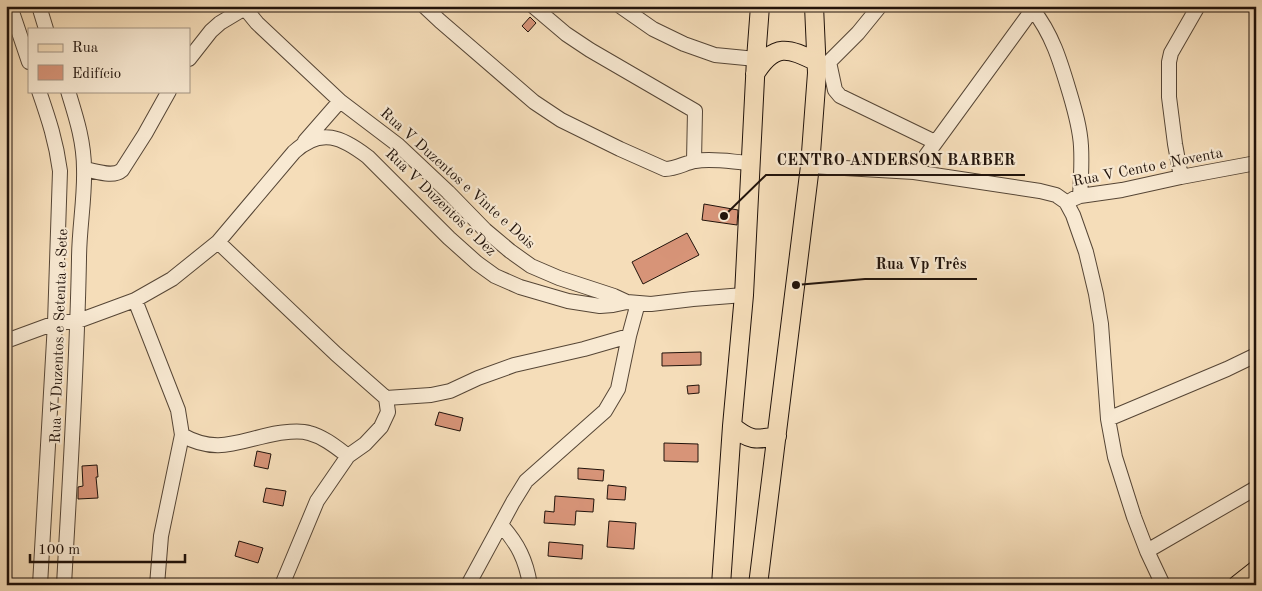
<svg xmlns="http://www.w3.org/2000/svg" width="1262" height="591" viewBox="0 0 1262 591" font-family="'Old Standard TT',serif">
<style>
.building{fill:#d79478;stroke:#21130b}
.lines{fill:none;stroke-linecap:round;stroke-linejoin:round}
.minor-casing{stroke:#564636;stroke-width:16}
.major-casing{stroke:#21130b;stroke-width:20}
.minor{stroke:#f8e9d2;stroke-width:14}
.major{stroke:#f5ddb9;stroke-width:18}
.labels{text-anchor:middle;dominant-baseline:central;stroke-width:4.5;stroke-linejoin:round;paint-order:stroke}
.street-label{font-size:15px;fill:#21130b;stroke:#f8e9d2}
.leader{fill:none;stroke:#21130b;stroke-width:2}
.callout-dot{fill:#21130b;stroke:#f8e9d2;stroke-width:2}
.callout-label{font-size:16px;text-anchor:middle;font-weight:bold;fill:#21130b;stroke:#f8e9d2;stroke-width:4.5;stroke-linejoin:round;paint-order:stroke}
</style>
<rect width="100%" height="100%" fill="#f5ddb9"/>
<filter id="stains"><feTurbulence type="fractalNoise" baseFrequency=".004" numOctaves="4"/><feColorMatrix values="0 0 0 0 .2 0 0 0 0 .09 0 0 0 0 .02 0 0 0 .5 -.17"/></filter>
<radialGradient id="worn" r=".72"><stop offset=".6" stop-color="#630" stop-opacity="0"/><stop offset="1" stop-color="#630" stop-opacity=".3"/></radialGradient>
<path class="building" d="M 530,17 L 536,23 L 528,32 L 522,26 Z
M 704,204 L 738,210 L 737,225 L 702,220 Z
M 687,233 L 699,255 L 643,284 L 632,262 Z
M 701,352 L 701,365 L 662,366 L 662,353 Z
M 699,385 L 699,393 L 688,394 L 687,386 Z
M 439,412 L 463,418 L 460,431 L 435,425 Z
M 664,443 L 698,444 L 698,462 L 664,461 Z
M 257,451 L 271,454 L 268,469 L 254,466 Z
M 97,465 L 98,477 L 96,477 L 98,498 L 78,499 L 78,487 L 83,486 L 82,466 Z
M 578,468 L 604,470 L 603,481 L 578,479 Z
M 608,485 L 626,487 L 625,500 L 607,499 Z
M 266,488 L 286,491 L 283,506 L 263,502 Z
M 555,496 L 594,499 L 593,512 L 576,511 L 575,525 L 544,523 L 545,511 L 554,512 Z
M 609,521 L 636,523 L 634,549 L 607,547 Z
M 239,541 L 263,548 L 258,563 L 235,556 Z
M 549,542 L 583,545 L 582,559 L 548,556 Z"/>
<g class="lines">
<g class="minor-casing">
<path id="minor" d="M 10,6 L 29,62
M 39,6 L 46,29
M 243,6 L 257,23 L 340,101 L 398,145 L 448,192 L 485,230 L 510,251 L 531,266 L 559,278 L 614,296 L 627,302
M 424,6 L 440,21 L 534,102 L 561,120 L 620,149 L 665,169 C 676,169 685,163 695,161 C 713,158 732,162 750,163
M 533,6 L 566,34 L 590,50 L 695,111 L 694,161
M 620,6 L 653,29 L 684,44 L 715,55 L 756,59
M 1033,10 C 1053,35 1061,64 1070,94 C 1075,111 1080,128 1081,146 C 1082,163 1081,180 1080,196
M 189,59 L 211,31 L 220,23 L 245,8
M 829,62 L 835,90 L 840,96 L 935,142
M 823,68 L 858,33 L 880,6
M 39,91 C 49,120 56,141 60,171 L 55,323 L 40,585
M 305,141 L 340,101
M 810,166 L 914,172 L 1040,191 L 1056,195 L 1066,202 L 1073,215 L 1086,252 L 1096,294 L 1101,324 L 1108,419 L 1115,457 L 1134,517 L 1147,551 L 1163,585
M 84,169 C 96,171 113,178 122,170 L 145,134 L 169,91
M 914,172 L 1035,6
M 1181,177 L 1175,144 L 1169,97 L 1169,62 L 1171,53 L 1198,6
M 1073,199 L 1080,196 L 1122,190 L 1181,177 L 1256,163
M 218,242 L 336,354 L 386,398 L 388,412 L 381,427 L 365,444 L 348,456 L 317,501 L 282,585
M 135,300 L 178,410 L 182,435 L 161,536 L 157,585
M 6,341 L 55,323 L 78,321 L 135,300 L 172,279 L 218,242 L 294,152 C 321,127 342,137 368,157 L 449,238 L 477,263 L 495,276 L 520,287 L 568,301 L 600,306 L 613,305 L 627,302 L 651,304 L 693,299 L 744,295
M 386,398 L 431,395 L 450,391 L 478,378 L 514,365 L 584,349 L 629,336
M 1108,419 L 1227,369 L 1256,355
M 182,435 C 218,456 242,439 279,433 C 288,432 299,430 309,433 C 324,437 336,447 348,456
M 501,525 C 518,544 526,560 530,585
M 1147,551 L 1256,488
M 64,585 C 70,476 77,368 79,259 C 79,229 85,198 84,169 C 84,141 76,117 68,91
M 468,585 L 513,502 L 526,481 L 605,411 L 618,389 L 629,336 L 638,303"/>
</g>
<g class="major-casing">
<path id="major" d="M 755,74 C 775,42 788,48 817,62
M 732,426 C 750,441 755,440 777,436
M 721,585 L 732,426 L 744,295 L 756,59 L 760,6
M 758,585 L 810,166 L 817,73 L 814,6
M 1237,585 L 1256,570"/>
</g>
<use href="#minor" class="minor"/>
<use href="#major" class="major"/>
</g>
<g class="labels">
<g class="street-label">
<text transform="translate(1148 168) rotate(-11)">Rua V Cento e Noventa</text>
<text transform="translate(457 179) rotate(42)">Rua V Duzentos e Vinte e Dois</text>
<text transform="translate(440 203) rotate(44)">Rua V Duzentos e Dez</text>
<text transform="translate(60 336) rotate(-88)">Rua V Duzentos e Setenta e Sete</text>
</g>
</g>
<path class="leader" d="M724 216L766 175H1025M796 285L865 279H977"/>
<g class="callout-dot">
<circle cx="724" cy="216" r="5"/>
<circle cx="796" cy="285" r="5"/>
</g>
<g class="callout-label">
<text x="896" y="165">CENTRO ANDERSON BARBER</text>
<text x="921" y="269">Rua Vp Três</text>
</g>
<rect width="1262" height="591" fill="none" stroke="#f5ddb9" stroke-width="25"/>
<rect x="8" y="8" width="1247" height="576" fill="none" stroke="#21130b" stroke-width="2.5"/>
<rect x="12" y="12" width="1237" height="566" fill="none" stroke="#21130b"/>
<rect x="28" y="28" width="162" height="65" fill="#f8e9d2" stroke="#a29382"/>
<rect x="38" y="44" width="25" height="8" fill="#f5ddb9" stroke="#a29382"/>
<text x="72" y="52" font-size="15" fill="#21130b">Rua</text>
<rect x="38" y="65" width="25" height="15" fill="#d79478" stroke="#a29382"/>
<text x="72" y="78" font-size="15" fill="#21130b">Edifício</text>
<path d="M30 554v8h155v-8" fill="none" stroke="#21130b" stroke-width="2.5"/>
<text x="38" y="554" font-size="15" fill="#21130b" stroke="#f8e9d2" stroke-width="4" paint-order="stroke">100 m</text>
<rect width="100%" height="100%" filter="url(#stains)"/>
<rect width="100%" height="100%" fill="url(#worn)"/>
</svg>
